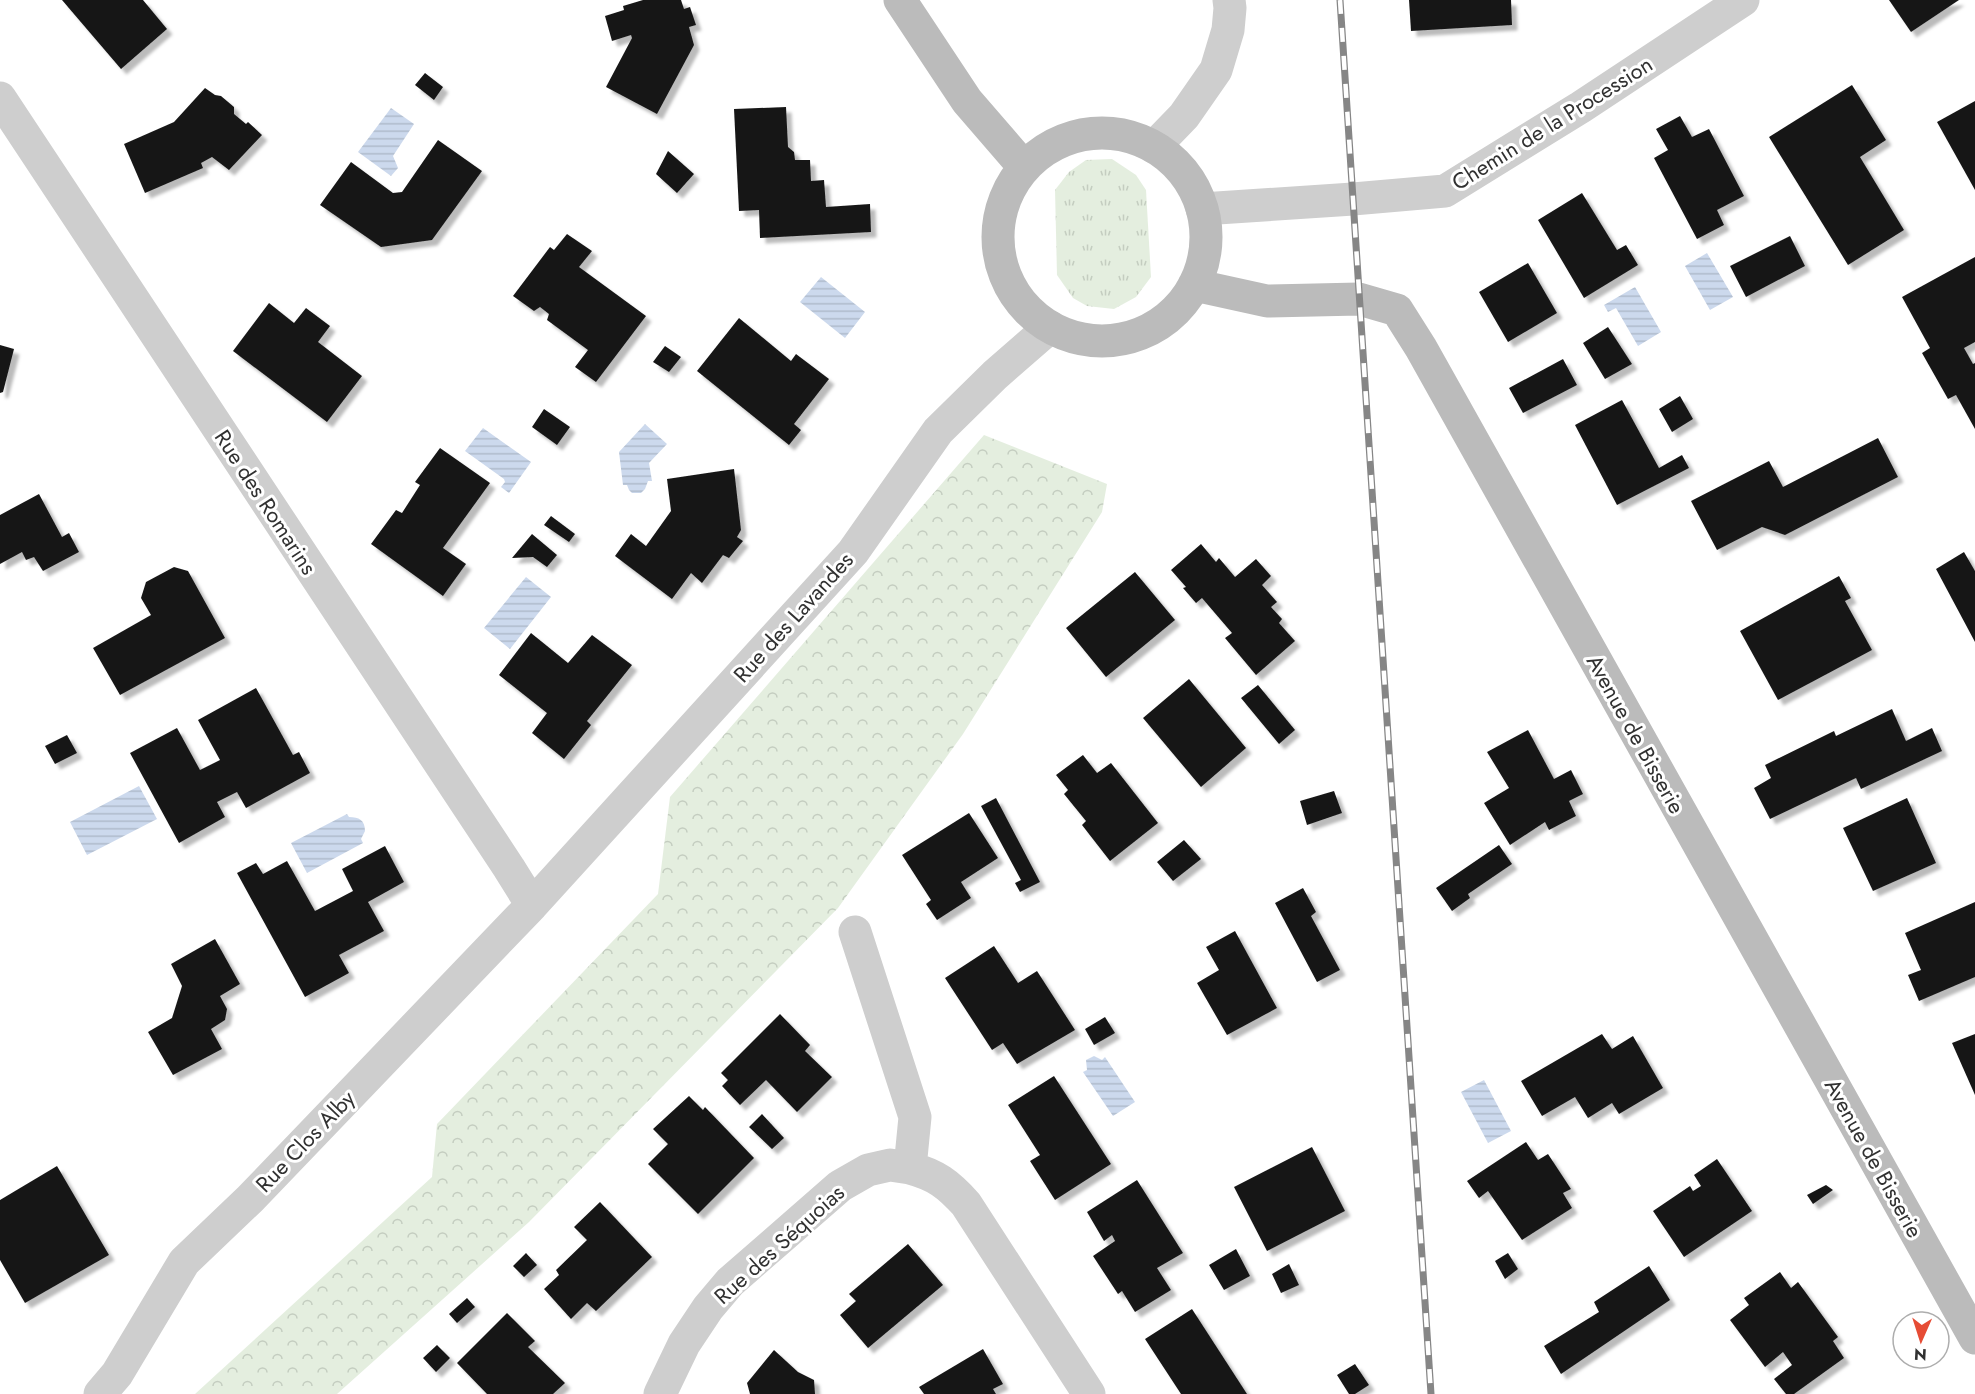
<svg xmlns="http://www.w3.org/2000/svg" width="1975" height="1394" viewBox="0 0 1975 1394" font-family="Jost,sans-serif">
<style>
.grass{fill:url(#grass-tufts)}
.forest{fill:url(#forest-crowns)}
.water{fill:url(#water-rules)}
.building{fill:#181818;filter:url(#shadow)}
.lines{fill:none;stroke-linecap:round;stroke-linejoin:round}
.street{stroke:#cecece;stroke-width:33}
.secondary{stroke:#bbb;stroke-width:33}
.rail-casing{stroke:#868686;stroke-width:7}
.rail{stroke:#fff;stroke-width:4.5;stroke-dasharray:14;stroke-linecap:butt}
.labels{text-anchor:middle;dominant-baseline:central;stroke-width:6;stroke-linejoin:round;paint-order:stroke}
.street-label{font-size:22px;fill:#313131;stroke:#fff}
</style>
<defs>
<pattern id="grass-tufts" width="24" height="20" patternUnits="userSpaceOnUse" patternTransform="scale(1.5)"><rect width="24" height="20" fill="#e4eedf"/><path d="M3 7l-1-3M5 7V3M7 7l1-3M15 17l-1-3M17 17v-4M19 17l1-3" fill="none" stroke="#c4cdc0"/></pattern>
<pattern id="forest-crowns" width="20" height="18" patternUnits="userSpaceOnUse" patternTransform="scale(1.5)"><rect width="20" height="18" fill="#e4eedf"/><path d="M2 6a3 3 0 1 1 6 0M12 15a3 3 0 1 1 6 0" fill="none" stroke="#c4cdc0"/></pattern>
<pattern id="water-rules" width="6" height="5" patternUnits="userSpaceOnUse" patternTransform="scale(1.5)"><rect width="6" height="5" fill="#ccd9ed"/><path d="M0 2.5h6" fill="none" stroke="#b0bbcc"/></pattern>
<filter id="shadow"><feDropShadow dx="5.5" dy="5.5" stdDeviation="1.5" flood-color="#0004"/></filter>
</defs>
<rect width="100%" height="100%" fill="#fff"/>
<path class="grass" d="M 1112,159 L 1136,175 L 1146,190 L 1151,277 L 1136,297 L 1114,309 L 1087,306 L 1073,298 L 1057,275 L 1055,190 L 1069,172 L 1086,160 Z"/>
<path class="forest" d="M 984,435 L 1107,484 L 1102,512 L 963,734 L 838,908 L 529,1222 L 337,1394 L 195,1394 L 432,1177 L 437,1124 L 658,894 L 670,797 Z"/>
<path class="water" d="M 391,108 L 414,124 L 393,156 L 398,168 L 391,176 L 358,152 Z
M 1707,253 L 1733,297 L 1710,310 L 1685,266 Z
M 821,277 L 865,312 L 845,338 L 800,302 Z
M 1635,287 L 1661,332 L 1638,346 L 1616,308 L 1608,312 L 1604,305 Z
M 645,424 L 667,444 L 649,463 L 652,481 L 648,481 L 645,489 L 641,493 L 632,493 L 629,490 L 627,485 L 623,485 L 619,452 Z
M 483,428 L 531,462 L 509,493 L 501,487 L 505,482 L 504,479 L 465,451 Z
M 526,577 L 551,597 L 510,649 L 484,628 Z
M 139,786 L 157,819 L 87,855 L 70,822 Z
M 347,814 L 349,817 C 359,817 365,820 365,831 L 361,839 L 363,843 L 307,873 L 291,843 Z
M 1094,1056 L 1102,1060 L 1105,1057 L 1135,1102 L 1113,1116 L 1083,1072 L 1087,1070 L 1086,1060 Z
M 1484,1080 L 1511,1131 L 1488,1143 L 1461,1092 Z"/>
<path class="building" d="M 62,0 L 143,0 L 167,29 L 121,69 Z
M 643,0 L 681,0 L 684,9 L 690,7 L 696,25 L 689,27 L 694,45 L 657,114 L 606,87 L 632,38 L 631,35 L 612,41 L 605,16 L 624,10 L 623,6 Z
M 1409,0 L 1511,0 L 1512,25 L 1411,31 Z
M 1889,0 L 1959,0 L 1911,32 Z
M 425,73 L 443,87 L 434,100 L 415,85 Z
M 1852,85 L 1886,140 L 1860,157 L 1904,230 L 1848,265 L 1769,137 Z
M 205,88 L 215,95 L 221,96 L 234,107 L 234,114 L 246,124 L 248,122 L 262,135 L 229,170 L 212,157 L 201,163 L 203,168 L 145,193 L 124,144 L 174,122 Z
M 1975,101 L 1975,190 L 1937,122 Z
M 786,107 L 788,147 L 794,152 L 795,160 L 810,160 L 811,181 L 824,180 L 826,207 L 870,204 L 871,232 L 760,238 L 759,210 L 739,211 L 734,109 Z
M 1680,116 L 1692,137 L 1709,129 L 1744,196 L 1717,210 L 1724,225 L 1697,239 L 1654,158 L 1668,150 L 1656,129 Z
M 438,140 L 482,171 L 432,240 L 381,247 L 320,205 L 351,162 L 393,193 L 402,192 Z
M 668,151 L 694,174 L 677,193 L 656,174 Z
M 1582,193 L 1617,250 L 1626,245 L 1638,265 L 1584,298 L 1538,220 Z
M 567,234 L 592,251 L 579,267 L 646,316 L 596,382 L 575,367 L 588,350 L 547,320 L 549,314 L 540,307 L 534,311 L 513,296 L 550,247 L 554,250 Z
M 1790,236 L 1805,266 L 1746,297 L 1730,266 Z
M 1975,257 L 1975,342 L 1964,348 L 1973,364 L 1975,363 L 1975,429 L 1956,395 L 1948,399 L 1922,353 L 1930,348 L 1902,297 Z
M 1528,263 L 1557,313 L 1508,342 L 1479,292 Z
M 269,303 L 294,323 L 306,308 L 330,326 L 318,342 L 362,376 L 327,422 L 233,351 Z
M 739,318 L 791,361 L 796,354 L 829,379 L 794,424 L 801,430 L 789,445 L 697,371 Z
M 1608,327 L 1632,364 L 1605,379 L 1583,343 Z
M 0,345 L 14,349 L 3,392 L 0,393 Z
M 665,346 L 681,357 L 669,372 L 653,362 Z
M 1563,359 L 1577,385 L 1523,413 L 1509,388 Z
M 1680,396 L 1693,419 L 1672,432 L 1659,409 Z
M 1622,400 L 1659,468 L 1682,455 L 1689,468 L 1617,505 L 1575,425 Z
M 544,409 L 570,427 L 557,445 L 532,427 Z
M 1878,438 L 1898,477 L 1785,535 L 1762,527 L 1717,550 L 1691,501 L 1769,461 L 1783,487 Z
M 440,448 L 490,483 L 443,548 L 466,564 L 443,596 L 371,544 L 396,510 L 402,513 L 420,485 L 415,482 Z
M 734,469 L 741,530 L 737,537 L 743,541 L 729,558 L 723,555 L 702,583 L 691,573 L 672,599 L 615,556 L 631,534 L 646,546 L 671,511 L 667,479 Z
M 39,494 L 62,537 L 69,533 L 79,552 L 43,571 L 34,557 L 26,560 L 22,552 L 0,564 L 0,515 Z
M 551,516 L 575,534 L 569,542 L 544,525 Z
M 532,534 L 557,555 L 547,567 L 533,557 L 512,558 Z
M 1201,544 L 1216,562 L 1219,558 L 1235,577 L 1256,559 L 1271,576 L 1262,585 L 1277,602 L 1271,607 L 1282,619 L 1279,623 L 1295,641 L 1256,675 L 1225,638 L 1232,633 L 1202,598 L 1196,603 L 1183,588 L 1186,587 L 1171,570 Z
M 1964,552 L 1975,571 L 1975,642 L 1936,569 Z
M 174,567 L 188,571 L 225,638 L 120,695 L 93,648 L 151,615 L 141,598 L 146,582 Z
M 1135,572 L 1175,620 L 1106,677 L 1066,628 Z
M 1839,576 L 1851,598 L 1845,601 L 1872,650 L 1778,700 L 1740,631 Z
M 531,633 L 568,663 L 592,635 L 632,665 L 587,721 L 591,725 L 564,759 L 532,733 L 547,713 L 499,675 Z
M 1189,679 L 1246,748 L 1201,787 L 1143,718 Z
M 1258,685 L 1295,730 L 1279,744 L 1241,698 Z
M 256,688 L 293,755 L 299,752 L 310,773 L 246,808 L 237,792 L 217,802 L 225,817 L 179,843 L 130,753 L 177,728 L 200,770 L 220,760 L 198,720 Z
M 1892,709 L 1906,741 L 1932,728 L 1942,751 L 1861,789 L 1856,778 L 1770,819 L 1754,788 L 1771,778 L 1765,765 L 1834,731 L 1836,736 Z
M 1528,730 L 1554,779 L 1571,770 L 1583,794 L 1569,801 L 1576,816 L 1549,830 L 1545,822 L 1510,845 L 1484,803 L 1509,788 L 1487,752 Z
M 67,735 L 77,753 L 55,764 L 45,746 Z
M 1083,755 L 1097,773 L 1111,763 L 1158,823 L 1110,861 L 1082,825 L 1086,821 L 1064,794 L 1068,790 L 1056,775 Z
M 1334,791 L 1342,813 L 1307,825 L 1300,801 Z
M 996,798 L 1040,882 L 1020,892 L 1015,883 L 1021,880 L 981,806 Z
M 1907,798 L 1936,863 L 1873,891 L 1843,828 Z
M 969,813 L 998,858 L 961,882 L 971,898 L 937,920 L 926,904 L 931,900 L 902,855 Z
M 1184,840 L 1201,859 L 1173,881 L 1157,862 Z
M 1499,845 L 1512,864 L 1468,894 L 1470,898 L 1452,911 L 1436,888 Z
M 385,846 L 404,882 L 368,902 L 384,931 L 339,955 L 349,973 L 305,997 L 237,873 L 256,863 L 263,874 L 287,861 L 315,911 L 353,891 L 342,869 Z
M 1303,888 L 1316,912 L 1311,916 L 1340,970 L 1317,982 L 1275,903 Z
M 1975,902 L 1975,977 L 1919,1001 L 1908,975 L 1921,970 L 1905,933 Z
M 1235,931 L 1277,1008 L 1227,1035 L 1197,983 L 1219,970 L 1206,947 Z
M 215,939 L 240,984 L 220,996 L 227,1009 L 225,1020 L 211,1029 L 222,1049 L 173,1075 L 148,1032 L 172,1018 L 182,986 L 171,964 Z
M 994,946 L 1018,983 L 1037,971 L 1075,1030 L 1017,1064 L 1003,1043 L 992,1050 L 945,978 Z
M 780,1014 L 810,1045 L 805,1051 L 832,1077 L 797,1112 L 766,1080 L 740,1105 L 722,1086 L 728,1080 L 721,1073 Z
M 1105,1017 L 1115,1033 L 1094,1045 L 1085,1029 Z
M 1602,1034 L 1612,1049 L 1633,1036 L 1663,1088 L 1619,1114 L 1612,1103 L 1588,1118 L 1575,1097 L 1542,1116 L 1521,1081 Z
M 1975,1034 L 1975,1095 L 1952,1043 Z
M 1054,1076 L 1111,1164 L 1055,1200 L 1030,1161 L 1040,1155 L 1008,1105 Z
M 689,1096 L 703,1110 L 705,1107 L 754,1158 L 698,1214 L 648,1164 L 668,1144 L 653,1129 Z
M 762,1114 L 784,1138 L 772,1149 L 749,1127 Z
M 1526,1142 L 1538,1160 L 1548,1154 L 1571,1189 L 1563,1193 L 1572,1208 L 1522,1240 L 1488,1191 L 1479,1198 L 1467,1181 Z
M 1312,1147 L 1345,1211 L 1267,1251 L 1234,1187 Z
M 1717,1159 L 1752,1211 L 1684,1257 L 1653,1211 L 1690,1186 L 1693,1191 L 1701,1186 L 1694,1175 Z
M 57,1166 L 109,1255 L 25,1303 L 0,1260 L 0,1200 Z
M 1137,1180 L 1183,1253 L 1157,1268 L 1171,1290 L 1135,1312 L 1122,1291 L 1118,1294 L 1093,1256 L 1115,1241 L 1112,1235 L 1104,1241 L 1087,1212 Z
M 1826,1185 L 1833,1190 L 1813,1204 L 1807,1195 Z
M 600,1202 L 652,1257 L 596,1311 L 587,1303 L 571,1319 L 544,1289 L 559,1275 L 556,1270 L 587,1240 L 574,1227 Z
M 908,1244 L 943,1285 L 868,1348 L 840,1315 L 856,1301 L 849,1294 Z
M 1236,1249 L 1250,1276 L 1224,1290 L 1209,1265 Z
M 526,1253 L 537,1265 L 524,1277 L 513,1266 Z
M 1508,1253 L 1518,1269 L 1505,1279 L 1495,1261 Z
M 1289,1264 L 1299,1285 L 1281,1293 L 1272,1274 Z
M 1649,1266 L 1670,1300 L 1561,1374 L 1544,1346 L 1599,1312 L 1594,1302 Z
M 1780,1272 L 1791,1288 L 1798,1282 L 1838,1337 L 1833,1341 L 1844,1358 L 1794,1394 L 1786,1394 L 1774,1379 L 1792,1365 L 1783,1352 L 1765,1367 L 1730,1320 L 1749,1305 L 1744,1298 Z
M 467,1298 L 475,1307 L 457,1323 L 449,1314 Z
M 1192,1309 L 1247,1394 L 1181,1394 L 1145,1339 Z
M 507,1313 L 535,1341 L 528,1347 L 565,1383 L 553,1394 L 487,1394 L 457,1363 Z
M 437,1345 L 450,1358 L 436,1372 L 423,1358 Z
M 983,1349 L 1003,1384 L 993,1389 L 996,1394 L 924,1394 L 919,1387 Z
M 774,1350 L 798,1372 L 814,1380 L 815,1394 L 750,1394 L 747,1383 Z
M 1355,1364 L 1369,1385 L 1355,1394 L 1349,1394 L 1337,1375 Z"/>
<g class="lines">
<path class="street" d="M 0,98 L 509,868 L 532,905
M 1154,147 L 1184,116 L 1216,70 L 1228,30 L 1230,8 L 1229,0
M 1202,209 L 1353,199 L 1445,191 L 1581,107 L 1743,0
M 855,932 L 915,1117 L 910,1168 C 936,1175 948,1184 966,1204 L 1089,1394
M 100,1394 L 117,1374 L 184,1262 L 250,1199 L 532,905 L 853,552 L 938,431 L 995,375 L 1050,327
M 660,1394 L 684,1344 L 708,1308 L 730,1282 L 840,1186 L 868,1170 L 890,1165 L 910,1168"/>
<path class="secondary" d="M 900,0 L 967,101 L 1024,167
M998 237a104 104 0 1 1 208 0a104 104 0 1 1-208 0Z
M 1194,285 L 1267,301 L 1359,299 L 1397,310 L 1421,348 L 1975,1338"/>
<g class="rail-casing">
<path id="rail" d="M 1340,0 L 1431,1394"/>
</g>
<use href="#rail" class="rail"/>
</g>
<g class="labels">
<g class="street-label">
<text transform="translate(1552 123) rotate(-32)">Chemin de la Procession</text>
<text transform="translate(266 502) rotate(57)">Rue des Romarins</text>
<text transform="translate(793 617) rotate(-48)">Rue des Lavandes</text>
<text transform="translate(1636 734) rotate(61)">Avenue de Bisserie</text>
<text transform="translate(305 1141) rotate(-46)">Rue Clos Alby</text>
<text transform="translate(1874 1158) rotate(61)">Avenue de Bisserie</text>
<text transform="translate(779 1244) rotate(-42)">Rue des Séquoias</text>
</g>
</g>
<g transform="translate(1921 1340) rotate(183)"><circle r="28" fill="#ffffff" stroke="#adadad" stroke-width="1.5"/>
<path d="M0-4.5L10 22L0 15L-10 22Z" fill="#e64c35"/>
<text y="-9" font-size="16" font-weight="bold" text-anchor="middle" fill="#313131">N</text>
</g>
</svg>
